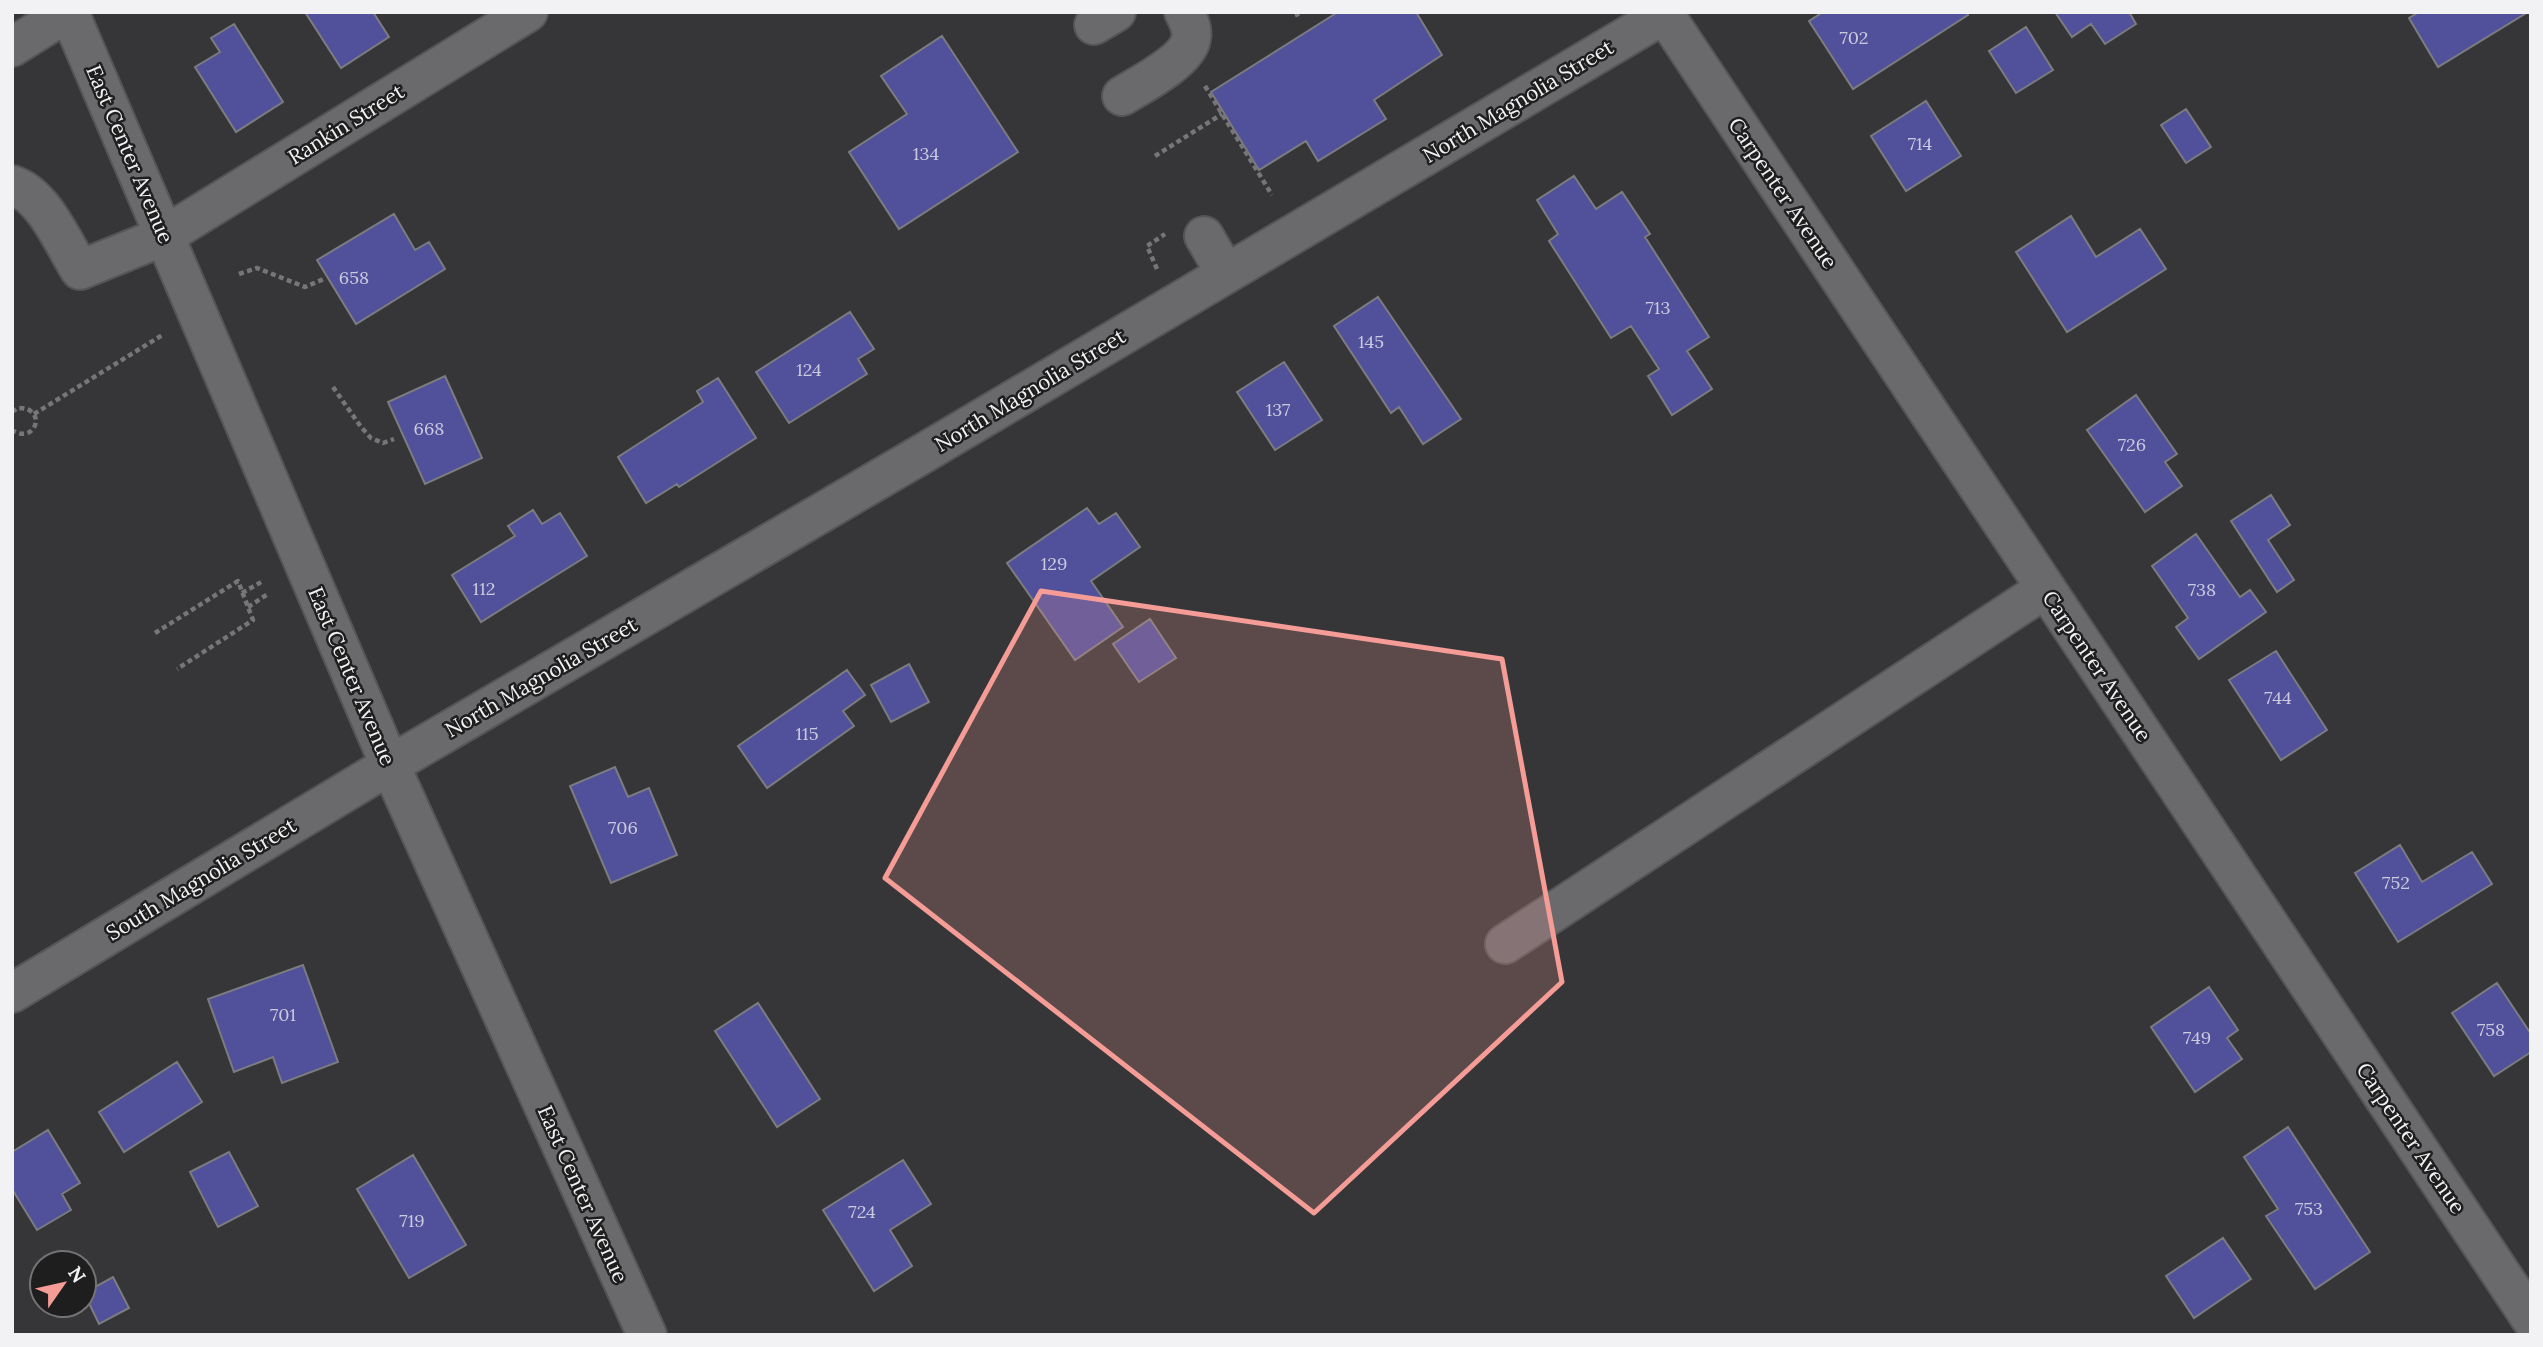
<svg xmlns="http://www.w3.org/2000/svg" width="2543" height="1347" viewBox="0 0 2543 1347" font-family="Lora,serif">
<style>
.building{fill:#51509b;stroke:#7b7c7f;stroke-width:2}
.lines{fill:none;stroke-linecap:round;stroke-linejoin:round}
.minor-casing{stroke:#545557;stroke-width:42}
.path{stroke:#767679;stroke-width:4.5;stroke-dasharray:5 3.5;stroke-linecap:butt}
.minor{stroke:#6a6a6d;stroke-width:38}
.marked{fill:#f59c96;fill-opacity:0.2;stroke:#f59c96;stroke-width:5;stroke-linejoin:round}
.labels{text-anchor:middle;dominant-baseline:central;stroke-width:5;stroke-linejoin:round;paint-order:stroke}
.number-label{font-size:18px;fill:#cacade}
.street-label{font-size:21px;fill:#f2f2f4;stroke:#1e1e1f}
</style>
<rect width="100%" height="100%" fill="#363639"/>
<path class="building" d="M 305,12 L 373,12 L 389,37 L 341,68 Z
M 1338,12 L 1416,12 L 1442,55 L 1374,100 L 1386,119 L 1318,161 L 1306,141 L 1259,170 L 1211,92 Z
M 1823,12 L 1966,12 L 1968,15 L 1853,89 L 1809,21 Z
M 2055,12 L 2129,12 L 2136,24 L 2105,44 L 2091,24 L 2072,37 Z
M 2419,12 L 2528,12 L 2438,67 L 2409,18 Z
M 234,24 L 283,102 L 236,132 L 195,67 L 220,52 L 211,38 Z
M 2026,27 L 2053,70 L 2016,93 L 1989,51 Z
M 942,36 L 1018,152 L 899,229 L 849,152 L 907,114 L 881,76 Z
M 1926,101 L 1961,156 L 1906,191 L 1871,136 Z
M 2186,109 L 2211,147 L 2186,163 L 2161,125 Z
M 1574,176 L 1596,209 L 1622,192 L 1650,234 L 1645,237 L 1709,337 L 1687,351 L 1712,389 L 1672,415 L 1648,376 L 1659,369 L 1631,326 L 1611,338 L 1549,241 L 1558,234 L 1537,200 Z
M 394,214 L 415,250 L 429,242 L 445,269 L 356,324 L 317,260 Z
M 2071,216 L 2096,257 L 2140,229 L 2166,269 L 2067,332 L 2016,252 Z
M 1378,297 L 1461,419 L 1423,444 L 1399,407 L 1391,413 L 1334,326 Z
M 850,312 L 874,349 L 858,359 L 867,374 L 789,423 L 756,372 Z
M 1284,362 L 1322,420 L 1275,450 L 1237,392 Z
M 445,376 L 482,458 L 425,484 L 388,402 Z
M 718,378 L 756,438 L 679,487 L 677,484 L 646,503 L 618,457 L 703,402 L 697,391 Z
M 2136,395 L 2177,454 L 2165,462 L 2182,486 L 2145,512 L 2087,430 Z
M 2271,495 L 2290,525 L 2268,540 L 2294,580 L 2277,592 L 2231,521 Z
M 1087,508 L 1099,524 L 1116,513 L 1140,547 L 1091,581 L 1123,627 L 1075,660 L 1007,563 Z
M 533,510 L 542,524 L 560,513 L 587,556 L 481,622 L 452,575 L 515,536 L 508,526 Z
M 2196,534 L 2240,597 L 2250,590 L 2266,612 L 2199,659 L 2176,627 L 2188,618 L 2152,566 Z
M 1150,619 L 1176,658 L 1139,682 L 1113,644 Z
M 2276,651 L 2327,730 L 2281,760 L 2229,680 Z
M 909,664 L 929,702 L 891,722 L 871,685 Z
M 847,670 L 865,695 L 843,711 L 854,726 L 767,788 L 738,746 Z
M 615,767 L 628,797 L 649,788 L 677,855 L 611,883 L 570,786 Z
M 2400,845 L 2422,882 L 2472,852 L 2492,884 L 2398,942 L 2355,873 Z
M 303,965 L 338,1062 L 282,1083 L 273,1057 L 234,1072 L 208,999 Z
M 2497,983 L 2531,1034 L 2531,1052 L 2494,1076 L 2452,1013 Z
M 2209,987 L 2238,1030 L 2227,1038 L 2242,1059 L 2195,1092 L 2151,1027 Z
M 758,1003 L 820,1099 L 777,1127 L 715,1031 Z
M 177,1062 L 202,1102 L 124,1152 L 99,1112 Z
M 2288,1127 L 2370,1252 L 2315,1289 L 2266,1216 L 2278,1209 L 2244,1157 Z
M 48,1130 L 80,1183 L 62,1194 L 71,1210 L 37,1230 L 12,1189 L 12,1152 Z
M 229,1152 L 258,1206 L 218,1227 L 190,1172 Z
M 413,1155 L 466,1245 L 409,1278 L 357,1189 Z
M 903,1160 L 931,1204 L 890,1230 L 912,1266 L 874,1291 L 823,1210 Z
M 2223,1238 L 2251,1279 L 2194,1318 L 2166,1276 Z
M 113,1277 L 129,1308 L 99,1324 L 84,1293 Z"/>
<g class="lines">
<g class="minor-casing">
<path id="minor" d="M 69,12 L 390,765 L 647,1335
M 1663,12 L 2531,1319
M 1094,25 L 1116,12
M 12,47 L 68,12
M 1122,96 C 1140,85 1187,61 1191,39 C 1193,29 1189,21 1184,12
M 12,185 C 44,195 63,243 80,270 L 164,236 L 528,12
M 1204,236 L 1226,274
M 1505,944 L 2045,589
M 12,993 L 390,765 L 917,457 L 1668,12"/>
</g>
<path class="path" d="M 1296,12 L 1298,17
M 1205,86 L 1272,195
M 1155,156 L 1222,114
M 1157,269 L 1147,246 L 1165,234
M 239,274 L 257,268 L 305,287 L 326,278
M 333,387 L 361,427 L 371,438 L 383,443 L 394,439
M 12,412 L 18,408 C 48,407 36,446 12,430
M 34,414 L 164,334
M 242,593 L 263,581
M 248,607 L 268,594
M 155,633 L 238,581 L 253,620 L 177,669"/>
<use href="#minor" class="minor"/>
</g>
<path class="marked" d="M 1041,591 L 1502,659 L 1562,982 L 1314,1213 L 885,878 Z"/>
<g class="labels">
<g class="number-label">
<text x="1854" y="37">702</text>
<text x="1920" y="143">714</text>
<text x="926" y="153">134</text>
<text x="354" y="277">658</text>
<text x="1658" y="307">713</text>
<text x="1371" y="341">145</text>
<text x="809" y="369">124</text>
<text x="1278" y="409">137</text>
<text x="429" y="428">668</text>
<text x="2132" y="444">726</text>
<text x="1054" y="563">129</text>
<text x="484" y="588">112</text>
<text x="2202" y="589">738</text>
<text x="2278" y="697">744</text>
<text x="807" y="733">115</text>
<text x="623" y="827">706</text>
<text x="2396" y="882">752</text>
<text x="283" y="1014">701</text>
<text x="2491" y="1029">758</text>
<text x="2197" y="1037">749</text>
<text x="2309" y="1208">753</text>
<text x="862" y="1211">724</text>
<text x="412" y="1220">719</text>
</g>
<g class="street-label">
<text transform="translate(1518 101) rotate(-31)">North Magnolia Street</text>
<text transform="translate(346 124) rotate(-32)">Rankin Street</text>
<text transform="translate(130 154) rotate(67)">East Center Avenue</text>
<text transform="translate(1783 193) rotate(56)">Carpenter Avenue</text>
<text transform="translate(1030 390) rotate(-31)">North Magnolia Street</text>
<text transform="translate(2097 666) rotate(56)">Carpenter Avenue</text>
<text transform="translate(352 676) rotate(67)">East Center Avenue</text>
<text transform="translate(541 677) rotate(-30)">North Magnolia Street</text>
<text transform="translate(201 879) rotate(-31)">South Magnolia Street</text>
<text transform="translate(2411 1138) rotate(56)">Carpenter Avenue</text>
<text transform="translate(583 1194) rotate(66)">East Center Avenue</text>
</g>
</g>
<rect width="2543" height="1347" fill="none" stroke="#f2f2f4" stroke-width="28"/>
<g transform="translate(63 1284) rotate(56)"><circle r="33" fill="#1e1e1f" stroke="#737374" stroke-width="2"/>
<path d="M0-5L12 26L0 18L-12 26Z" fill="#f59c96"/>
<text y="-10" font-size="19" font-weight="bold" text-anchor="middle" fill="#f2f2f4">N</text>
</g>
</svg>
